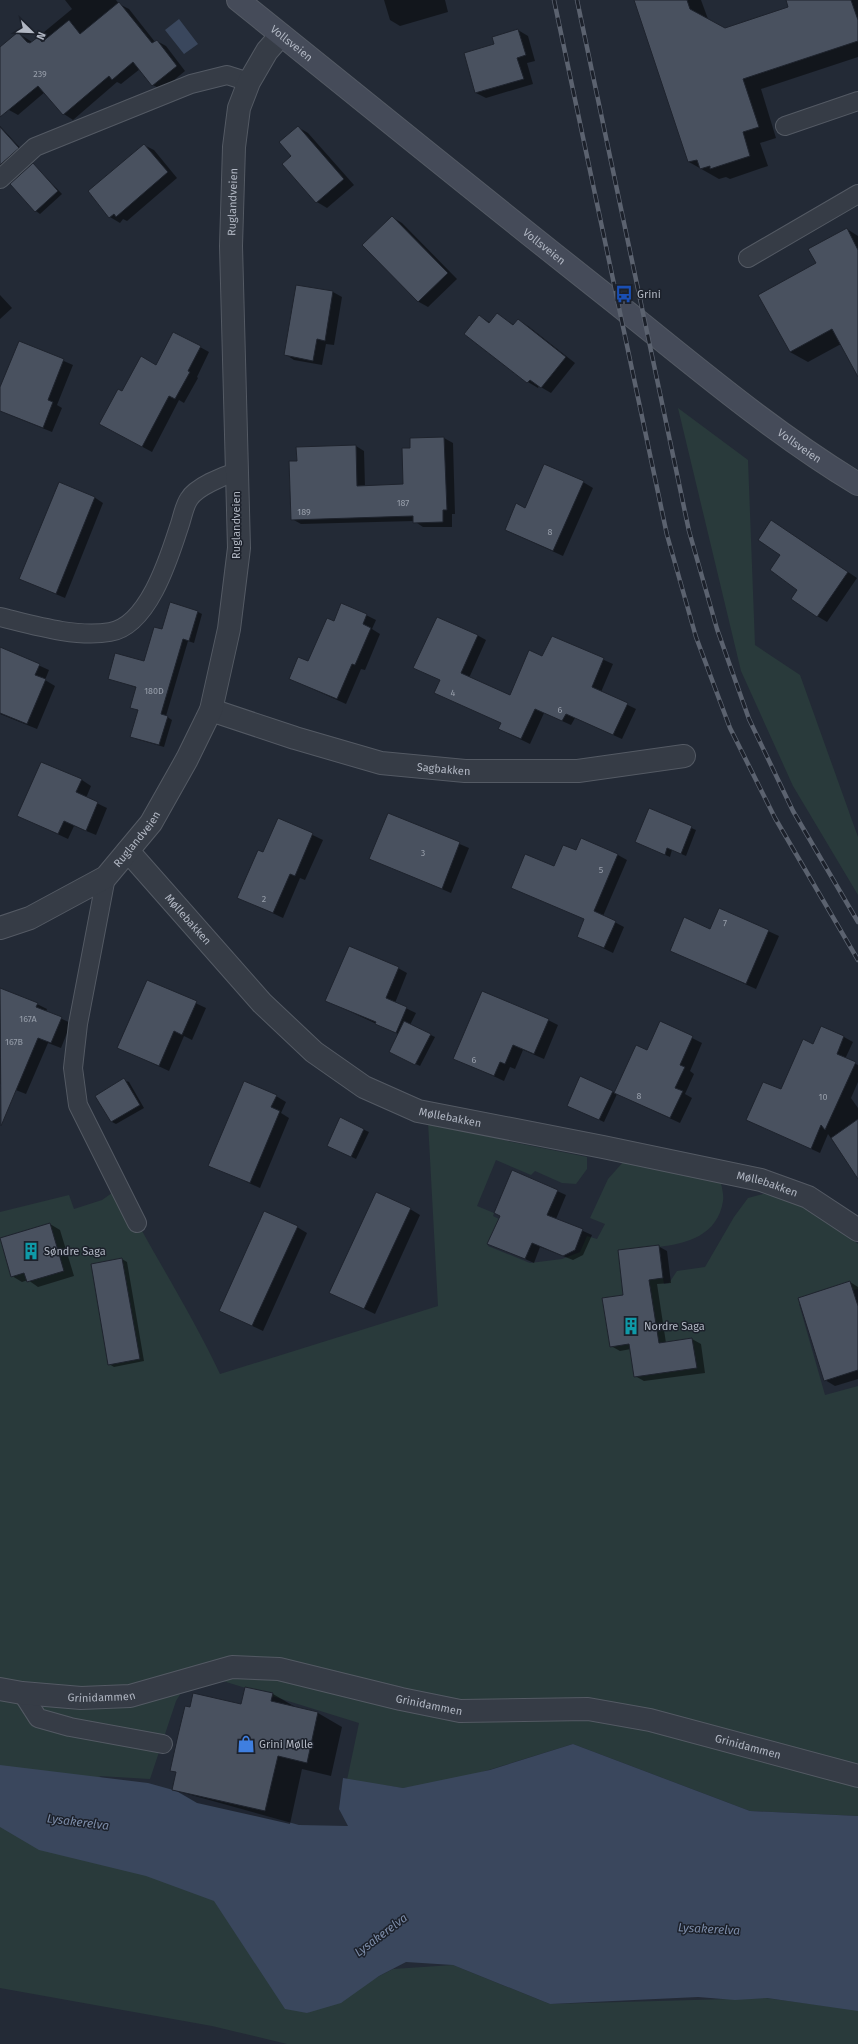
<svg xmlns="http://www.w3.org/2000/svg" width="858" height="2044" viewBox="0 0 858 2044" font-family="'Fira Sans',sans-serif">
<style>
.green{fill:#293a3b}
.water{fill:#3a475d}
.shadow{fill:#0007}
.building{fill:#49515f;stroke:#1e232d}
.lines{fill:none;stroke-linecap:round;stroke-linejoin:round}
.lane-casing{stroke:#545a64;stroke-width:20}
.street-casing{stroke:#545a64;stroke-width:24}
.secondary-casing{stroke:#545a64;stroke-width:24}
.lane{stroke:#363c46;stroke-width:18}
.street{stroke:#363c46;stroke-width:22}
.secondary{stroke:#454b59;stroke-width:22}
.rail-casing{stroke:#5b626f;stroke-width:4.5}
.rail{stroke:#1c212b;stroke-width:3;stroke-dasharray:9;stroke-linecap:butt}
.labels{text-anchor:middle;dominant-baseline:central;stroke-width:3;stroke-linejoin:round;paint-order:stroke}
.number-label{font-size:9px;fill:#979eaa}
.street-label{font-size:11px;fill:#b1b7c3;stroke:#1c212b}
.poi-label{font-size:11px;fill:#b1b7c3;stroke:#1c212b;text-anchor:start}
.water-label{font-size:12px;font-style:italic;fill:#7c8ca8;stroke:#1c212b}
</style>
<rect width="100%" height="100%" fill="#232a36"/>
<path class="green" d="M 678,408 L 748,460 L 755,645 L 800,675 L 858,837 L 858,895 L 793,786 L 741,671 Z
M 428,1122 L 512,1142 L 587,1157 L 587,1169 L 576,1184 L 562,1183 L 535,1171 L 531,1175 L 496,1160 L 477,1206 L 494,1213 L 493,1216 L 499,1219 L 488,1246 L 530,1263 L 562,1259 L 580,1252 L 587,1236 L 597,1239 L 605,1224 L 590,1218 L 608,1179 L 624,1161 L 721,1183 C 722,1188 724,1196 723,1201 C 718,1235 687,1244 658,1247 L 664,1284 L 669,1283 L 677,1271 L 705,1267 L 734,1217 L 748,1198 C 753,1197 758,1195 763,1194 C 789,1193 839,1227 858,1244 L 858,1289 L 799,1304 L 825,1395 L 858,1386 L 858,1816 L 750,1811 L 573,1744 L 456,1780 L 403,1788 L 347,1780 L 359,1723 L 194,1672 L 176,1701 L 150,1779 L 99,1776 L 207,1849 L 307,2013 L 393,1969 L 453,1965 L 550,2004 L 766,1998 L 858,2010 L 858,2044 L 287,2044 L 212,2026 L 0,1988 L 0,1212 L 69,1195 L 74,1209 L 102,1200 L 119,1188 C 151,1251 190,1310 220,1374 L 438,1306 Z"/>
<path class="water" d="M 179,19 L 198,44 L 184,54 L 165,30 Z
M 573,1744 L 750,1811 L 858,1816 L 858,2011 L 767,1998 L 735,2000 L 698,1997 L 550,2004 L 453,1965 L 406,1962 L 379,1976 L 341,2003 L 307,2013 L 285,2009 L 214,1901 L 146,1876 L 39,1850 L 0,1827 L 0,1765 L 148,1783 L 299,1825 L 348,1826 L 339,1809 L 343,1778 L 403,1788 L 490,1770 Z"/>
<path class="shadow" d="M 65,0 L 116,0 L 119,4 L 129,9 L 155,42 L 157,41 L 166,46 L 185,71 L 162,90 L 153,85 L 140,69 L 121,84 L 117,82 L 73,120 L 64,114 L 45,92 L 18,115 L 9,110 L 0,99 L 0,48 L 18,33 L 32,42 L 72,9 Z
M 384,0 L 445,0 L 448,12 L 400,26 L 390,20 Z
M 635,0 L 701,0 L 708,19 L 725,29 L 790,7 L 787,0 L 858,0 L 858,57 L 761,89 L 776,138 L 760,143 L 768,166 L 730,179 L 726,177 L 719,179 L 689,162 Z
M 518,30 L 528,36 L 535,61 L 527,63 L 533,84 L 486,98 L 476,93 L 496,45 Z
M 0,126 L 23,151 L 3,169 L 0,167 Z
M 298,127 L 308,133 L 354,185 L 327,208 L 317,202 L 283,164 L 292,156 Z
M 144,145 L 154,150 L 177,178 L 127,221 L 123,219 L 120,223 L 110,217 Z
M 33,164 L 62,194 L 40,214 L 36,211 Z
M 392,217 L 402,223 L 457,279 L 428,307 L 419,302 L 363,245 Z
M 847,229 L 858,236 L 858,375 L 841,344 L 808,362 L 790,352 L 817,264 Z
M 296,286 L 333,292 L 342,297 L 334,345 L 326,344 L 322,365 L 294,360 L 285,354 Z
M 0,295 L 12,308 L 0,319 Z
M 497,314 L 514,325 L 518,320 L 528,326 L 575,363 L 551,393 L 539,386 L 538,388 L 528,382 L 465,333 L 479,316 L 491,323 Z
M 20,342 L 73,365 L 57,405 L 62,408 L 52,432 L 0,411 L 0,390 Z
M 200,347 L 209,352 L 197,377 L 198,378 L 184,403 L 179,400 L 152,452 L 109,429 L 123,392 L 157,366 Z
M 444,438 L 453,443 L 455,514 L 452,514 L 452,527 L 423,527 L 414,521 L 301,524 L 292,519 L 298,461 L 356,446 L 364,451 L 365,487 L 404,485 L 411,449 Z
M 583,482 L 593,488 L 563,556 L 506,530 L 526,509 Z
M 94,497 L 103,503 L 65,598 L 20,579 Z
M 781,527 L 857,578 L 827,622 L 817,616 L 798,589 L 782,555 Z
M 198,612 L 202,614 L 194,643 L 188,641 L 166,716 L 172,720 L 164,747 L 136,739 L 131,736 L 139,711 L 131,707 L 137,688 L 109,678 L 144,662 L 163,630 Z
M 366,615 L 376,620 L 372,629 L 380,634 L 365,670 L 361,669 L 346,704 L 290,679 L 309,663 L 334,622 Z
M 477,635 L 486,640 L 469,678 L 511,696 L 543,657 L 552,637 L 613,664 L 601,692 L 636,709 L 622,739 L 575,718 L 571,725 L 544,713 L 530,744 L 499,729 L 502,723 L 441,680 L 415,668 Z
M 0,648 L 49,670 L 45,680 L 55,686 L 37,729 L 0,714 Z
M 82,780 L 91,786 L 86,798 L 107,808 L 96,835 L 74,826 L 68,839 L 19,816 Z
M 650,810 L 696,830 L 686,856 L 672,850 L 670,857 L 636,842 Z
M 389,814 L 469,848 L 451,893 L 371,859 Z
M 279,819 L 323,840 L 305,880 L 300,878 L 283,918 L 238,897 L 264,854 Z
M 576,852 L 618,855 L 627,860 L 603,916 L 624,927 L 613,953 L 578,936 L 585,919 L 555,867 Z
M 720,909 L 779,936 L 756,989 L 671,951 L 711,930 Z
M 398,968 L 407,973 L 395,1003 L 416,1013 L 410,1025 L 435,1037 L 420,1066 L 395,1054 L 398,1034 L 336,1005 Z
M 148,981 L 206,1008 L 192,1040 L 184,1036 L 169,1071 L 119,1048 Z
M 0,989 L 37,1004 L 47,1009 L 46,1012 L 71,1023 L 61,1048 L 48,1043 L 26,1094 L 0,1084 Z
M 548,1020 L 558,1025 L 544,1059 L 523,1050 L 515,1069 L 510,1067 L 504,1081 L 454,1058 Z
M 660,1022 L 702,1043 L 690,1071 L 694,1074 L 685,1094 L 692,1098 L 680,1123 L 617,1094 L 604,1122 L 573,1108 L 612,1091 L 615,1093 L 647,1052 Z
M 844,1037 L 853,1042 L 845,1059 L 858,1065 L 858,1082 L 851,1098 L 858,1108 L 858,1167 L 848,1163 L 828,1134 L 820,1153 L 748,1120 L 781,1091 L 814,1045 Z
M 124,1080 L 129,1082 L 144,1108 L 116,1124 L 112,1122 Z
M 276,1096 L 286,1102 L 281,1113 L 289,1118 L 260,1188 L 209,1165 Z
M 341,1119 L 369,1132 L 356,1159 L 333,1148 Z
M 513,1171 L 566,1195 L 556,1219 L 592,1235 L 583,1255 L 573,1260 L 540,1247 L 534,1263 L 489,1243 L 501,1216 Z
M 410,1209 L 420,1215 L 375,1314 L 331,1293 Z
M 50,1224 L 60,1230 L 74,1276 L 38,1287 L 28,1280 L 22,1282 L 12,1276 Z
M 297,1227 L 307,1233 L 263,1331 L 220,1311 Z
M 658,1246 L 667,1251 L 671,1283 L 657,1284 L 666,1343 L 692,1339 L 701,1344 L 705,1373 L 644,1381 L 635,1376 L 631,1349 L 620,1351 L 611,1346 L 625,1296 Z
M 122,1259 L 127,1262 L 144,1361 L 114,1367 L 109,1364 Z
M 850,1282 L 858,1287 L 858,1379 L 835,1386 L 825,1380 Z
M 273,1694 L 297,1708 L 318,1713 L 342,1727 L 331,1776 L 302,1769 L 290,1824 L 197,1803 L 173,1789 L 177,1773 L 172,1770 L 191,1708 L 242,1705 Z"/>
<path class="building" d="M 634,0 L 687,0 L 690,9 L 725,28 L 788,7 L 786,0 L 851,0 L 858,20 L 858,41 L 743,79 L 759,127 L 743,132 L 750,156 L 710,169 L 710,166 L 700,169 L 697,160 L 688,162 Z
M 119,2 L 152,43 L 157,40 L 177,66 L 152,86 L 133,62 L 112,80 L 109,76 L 63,115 L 38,86 L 0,117 L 0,47 L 18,32 L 27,42 L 30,43 L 38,37 L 42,42 L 69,20 L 80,34 Z
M 518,29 L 526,55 L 517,58 L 524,79 L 475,93 L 464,53 L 494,44 L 492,37 Z
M 298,126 L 344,179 L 316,203 L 282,164 L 291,156 L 279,142 Z
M 0,127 L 19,148 L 0,165 Z
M 144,144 L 168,172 L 116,217 L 114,214 L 109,218 L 88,191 Z
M 33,163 L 58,191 L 35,212 L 10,184 Z
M 392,216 L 448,273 L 418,302 L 362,245 Z
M 847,228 L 858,250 L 858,377 L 832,329 L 790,352 L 758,295 L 816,263 L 808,249 Z
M 296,285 L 333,291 L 325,341 L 317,339 L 313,361 L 284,355 Z
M 497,313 L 513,325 L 518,319 L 566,357 L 541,388 L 530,380 L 527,383 L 464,334 L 479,315 L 489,323 Z
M 173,332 L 201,346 L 188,371 L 190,372 L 175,399 L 169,396 L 142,447 L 99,424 L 118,389 L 122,391 L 141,356 L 156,365 Z
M 19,341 L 64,359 L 48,400 L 53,402 L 43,428 L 0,411 L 0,387 Z
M 444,437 L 447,510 L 443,510 L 443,522 L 413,523 L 413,516 L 291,520 L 289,461 L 297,461 L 296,447 L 356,445 L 357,486 L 403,484 L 402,448 L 410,448 L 410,438 Z
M 544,464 L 584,481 L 553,551 L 505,530 L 516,503 L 525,508 Z
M 59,482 L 95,497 L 56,594 L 19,579 Z
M 771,520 L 848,572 L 817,617 L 791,599 L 797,590 L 770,570 L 780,555 L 758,540 Z
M 170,602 L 198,611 L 189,641 L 183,639 L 161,714 L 168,716 L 159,745 L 130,737 L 138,710 L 130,708 L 136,687 L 108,679 L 115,653 L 144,661 L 154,627 L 162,629 Z
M 341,603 L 367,614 L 363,624 L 371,628 L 355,665 L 352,664 L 337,699 L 289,679 L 298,657 L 308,661 L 327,618 L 334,621 Z
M 437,617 L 478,635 L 461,673 L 510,695 L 529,650 L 542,656 L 552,636 L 604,658 L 592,687 L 628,703 L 613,735 L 566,714 L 562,721 L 535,709 L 521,739 L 498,729 L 501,723 L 434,693 L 440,680 L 413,668 Z
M 0,647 L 40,664 L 35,675 L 46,679 L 27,724 L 0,713 Z
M 41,762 L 82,779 L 76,792 L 98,802 L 86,831 L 64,821 L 58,834 L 17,816 Z
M 649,808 L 692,826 L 681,854 L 667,848 L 665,855 L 635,842 Z
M 388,813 L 460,842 L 442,889 L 369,859 Z
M 278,818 L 313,833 L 295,876 L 290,874 L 273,913 L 237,898 L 258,850 L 263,852 Z
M 581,838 L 618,854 L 594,911 L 616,921 L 604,948 L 577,937 L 584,919 L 511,888 L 525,854 L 554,866 L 563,845 L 576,850 Z
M 719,908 L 769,930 L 746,984 L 670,951 L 684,917 L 710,929 Z
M 349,946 L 399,967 L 386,998 L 407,1007 L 396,1033 L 375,1024 L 376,1022 L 325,1001 Z
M 147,980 L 197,1001 L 182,1035 L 174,1031 L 159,1066 L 117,1048 Z
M 0,988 L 38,1003 L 36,1007 L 62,1017 L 51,1043 L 38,1038 L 1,1126 Z
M 482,991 L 549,1019 L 534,1054 L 513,1045 L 505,1064 L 500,1062 L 494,1076 L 453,1059 Z
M 404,1021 L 431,1034 L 415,1065 L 389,1052 Z
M 660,1021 L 693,1036 L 680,1065 L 685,1067 L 675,1088 L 683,1091 L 670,1118 L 614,1093 L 636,1045 L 647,1050 Z
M 821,1026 L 844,1036 L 837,1054 L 856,1062 L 825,1130 L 821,1125 L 811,1149 L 746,1120 L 763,1082 L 781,1089 L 803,1039 L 813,1044 Z
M 580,1076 L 613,1091 L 599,1120 L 567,1106 Z
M 124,1078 L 140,1105 L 111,1122 L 95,1096 Z
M 244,1081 L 277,1095 L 271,1107 L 280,1111 L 250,1183 L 208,1166 Z
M 340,1117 L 364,1129 L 351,1157 L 327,1146 Z
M 858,1119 L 858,1179 L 831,1138 Z
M 512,1170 L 558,1190 L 547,1215 L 583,1229 L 575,1250 L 563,1256 L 532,1243 L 525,1259 L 487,1244 L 500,1216 L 494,1213 Z
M 376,1192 L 411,1208 L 364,1309 L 329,1293 Z
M 264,1211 L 298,1226 L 252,1326 L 219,1311 Z
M 50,1223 L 64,1271 L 27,1282 L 24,1273 L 11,1277 L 0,1238 Z
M 659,1245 L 663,1278 L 649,1280 L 659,1343 L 692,1338 L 697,1368 L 634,1377 L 629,1344 L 610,1347 L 602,1298 L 623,1295 L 618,1250 Z
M 122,1258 L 140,1359 L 108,1365 L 91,1264 Z
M 850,1281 L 858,1306 L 858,1370 L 824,1381 L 798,1298 Z
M 245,1687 L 273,1693 L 271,1701 L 318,1712 L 307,1763 L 278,1756 L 265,1811 L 172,1790 L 176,1772 L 170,1771 L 178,1735 L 185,1706 L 190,1707 L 193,1693 L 241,1704 Z"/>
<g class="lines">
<g class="lane-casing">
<path id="lane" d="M 785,126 L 858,101
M 0,179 L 35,147 L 191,84 L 227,75 L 249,82
M 748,258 L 858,194
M 0,617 C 33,625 76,638 110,632 C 148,626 169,558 179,527 C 182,519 184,506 189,499 C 196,487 223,476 236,472
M 106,877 L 78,1024 L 73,1068 L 78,1105 L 137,1223
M 22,1693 L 38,1718 L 70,1727 L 163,1744"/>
</g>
<g class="street-casing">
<g id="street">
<path id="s1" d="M 211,710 L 295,738 L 381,763 L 465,771 L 578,771 L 684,756"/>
<path id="s2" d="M 128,851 L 262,1003 L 314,1052 L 364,1087 L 418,1111 L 603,1147 L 761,1180 L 808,1197 L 858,1230"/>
<path id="s3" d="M 0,928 L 30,918 L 106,877 L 151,823 L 187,759 L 211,710 L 229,629 L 239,548 L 231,246 L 234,147 L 239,108 L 249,82 L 267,51 L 281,35"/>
<path id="s4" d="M 0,1689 L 22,1693 L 81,1698 L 130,1696 L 232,1667 L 279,1669 L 401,1699 L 460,1711 L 588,1709 L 650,1720 L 858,1776"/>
</g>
</g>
<g class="secondary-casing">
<g id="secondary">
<path id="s5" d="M 238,0 C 364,101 490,204 617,304 C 696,367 772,432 858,484"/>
</g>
</g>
<use href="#lane" class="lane"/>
<use href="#street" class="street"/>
<use href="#secondary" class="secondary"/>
<g class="rail-casing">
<path id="rail" d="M 554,0 L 667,535 L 696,637 L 730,728 L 775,818 L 858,960
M 577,0 L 689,531 L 717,629 L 749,719 L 793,811 L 858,922"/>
</g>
<use href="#rail" class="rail"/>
</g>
<defs>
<g id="bus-bare" transform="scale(1.38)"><path d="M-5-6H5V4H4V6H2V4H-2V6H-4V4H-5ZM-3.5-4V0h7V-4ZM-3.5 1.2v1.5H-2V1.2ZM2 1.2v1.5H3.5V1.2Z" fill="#1a4fb4" stroke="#1c212b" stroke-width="2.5" paint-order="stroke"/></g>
<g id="building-bare" transform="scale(1.38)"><path d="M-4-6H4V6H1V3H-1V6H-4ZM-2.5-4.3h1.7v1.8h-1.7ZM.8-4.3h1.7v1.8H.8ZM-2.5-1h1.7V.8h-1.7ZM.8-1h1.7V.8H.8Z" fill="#0f9aa8" stroke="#1c212b" stroke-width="2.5" paint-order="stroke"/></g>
<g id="shop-bare" transform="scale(1.38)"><path d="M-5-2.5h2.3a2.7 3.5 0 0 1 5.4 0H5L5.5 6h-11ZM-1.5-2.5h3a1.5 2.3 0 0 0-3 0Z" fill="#3f7fe0" stroke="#1c212b" stroke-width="2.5" paint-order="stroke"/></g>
</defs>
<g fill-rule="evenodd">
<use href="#bus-bare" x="624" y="294"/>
<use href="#building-bare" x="31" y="1251"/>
<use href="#building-bare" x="631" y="1326"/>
<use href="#shop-bare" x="246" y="1744"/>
</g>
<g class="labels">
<g class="number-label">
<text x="40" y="74">239</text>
<text x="403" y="503">187</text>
<text x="304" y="512">189</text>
<text x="550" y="532">8</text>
<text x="154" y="691">180D</text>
<text x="453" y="693">4</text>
<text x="560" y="710">6</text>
<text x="423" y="853">3</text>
<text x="601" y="870">5</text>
<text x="264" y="899">2</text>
<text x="725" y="923">7</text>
<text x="28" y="1019">167A</text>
<text x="14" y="1042">167B</text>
<text x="474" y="1060">6</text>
<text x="639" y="1096">8</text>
<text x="823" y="1097">10</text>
</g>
<g class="street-label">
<text stroke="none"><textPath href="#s5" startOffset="69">Vollsveien</textPath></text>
<text stroke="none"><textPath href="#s3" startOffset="827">Ruglandveien</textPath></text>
<text stroke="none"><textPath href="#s5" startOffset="393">Vollsveien</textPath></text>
<text stroke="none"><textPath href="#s5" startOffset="717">Vollsveien</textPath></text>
<text transform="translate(236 525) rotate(-90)">Ruglandveien</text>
<text stroke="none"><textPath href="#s1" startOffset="241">Sagbakken</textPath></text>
<text stroke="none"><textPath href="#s3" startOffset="167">Ruglandveien</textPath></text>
<text stroke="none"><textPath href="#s2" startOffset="91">Møllebakken</textPath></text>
<text stroke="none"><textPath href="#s2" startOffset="427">Møllebakken</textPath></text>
<text stroke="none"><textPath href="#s2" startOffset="751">Møllebakken</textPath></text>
<text stroke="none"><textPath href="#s4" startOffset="102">Grinidammen</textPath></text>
<text stroke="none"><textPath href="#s4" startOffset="438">Grinidammen</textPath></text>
<text stroke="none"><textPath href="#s4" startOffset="762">Grinidammen</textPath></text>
</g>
<g class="poi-label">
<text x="637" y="294">Grini</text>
<text x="44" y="1251">Søndre Saga</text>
<text x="644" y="1326">Nordre Saga</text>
<text x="259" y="1744">Grini Mølle</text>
</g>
<g class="water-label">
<text transform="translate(78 1822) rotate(7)">Lysakerelva</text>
<text transform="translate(709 1929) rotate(3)">Lysakerelva</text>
<text transform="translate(381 1935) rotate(-37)">Lysakerelva</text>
</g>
</g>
<g transform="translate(32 32) rotate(113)" stroke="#1c212b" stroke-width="3" paint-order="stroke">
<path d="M0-3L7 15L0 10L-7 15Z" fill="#b1b7c3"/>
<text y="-6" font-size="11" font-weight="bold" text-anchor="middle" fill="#b1b7c3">N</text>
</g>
</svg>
